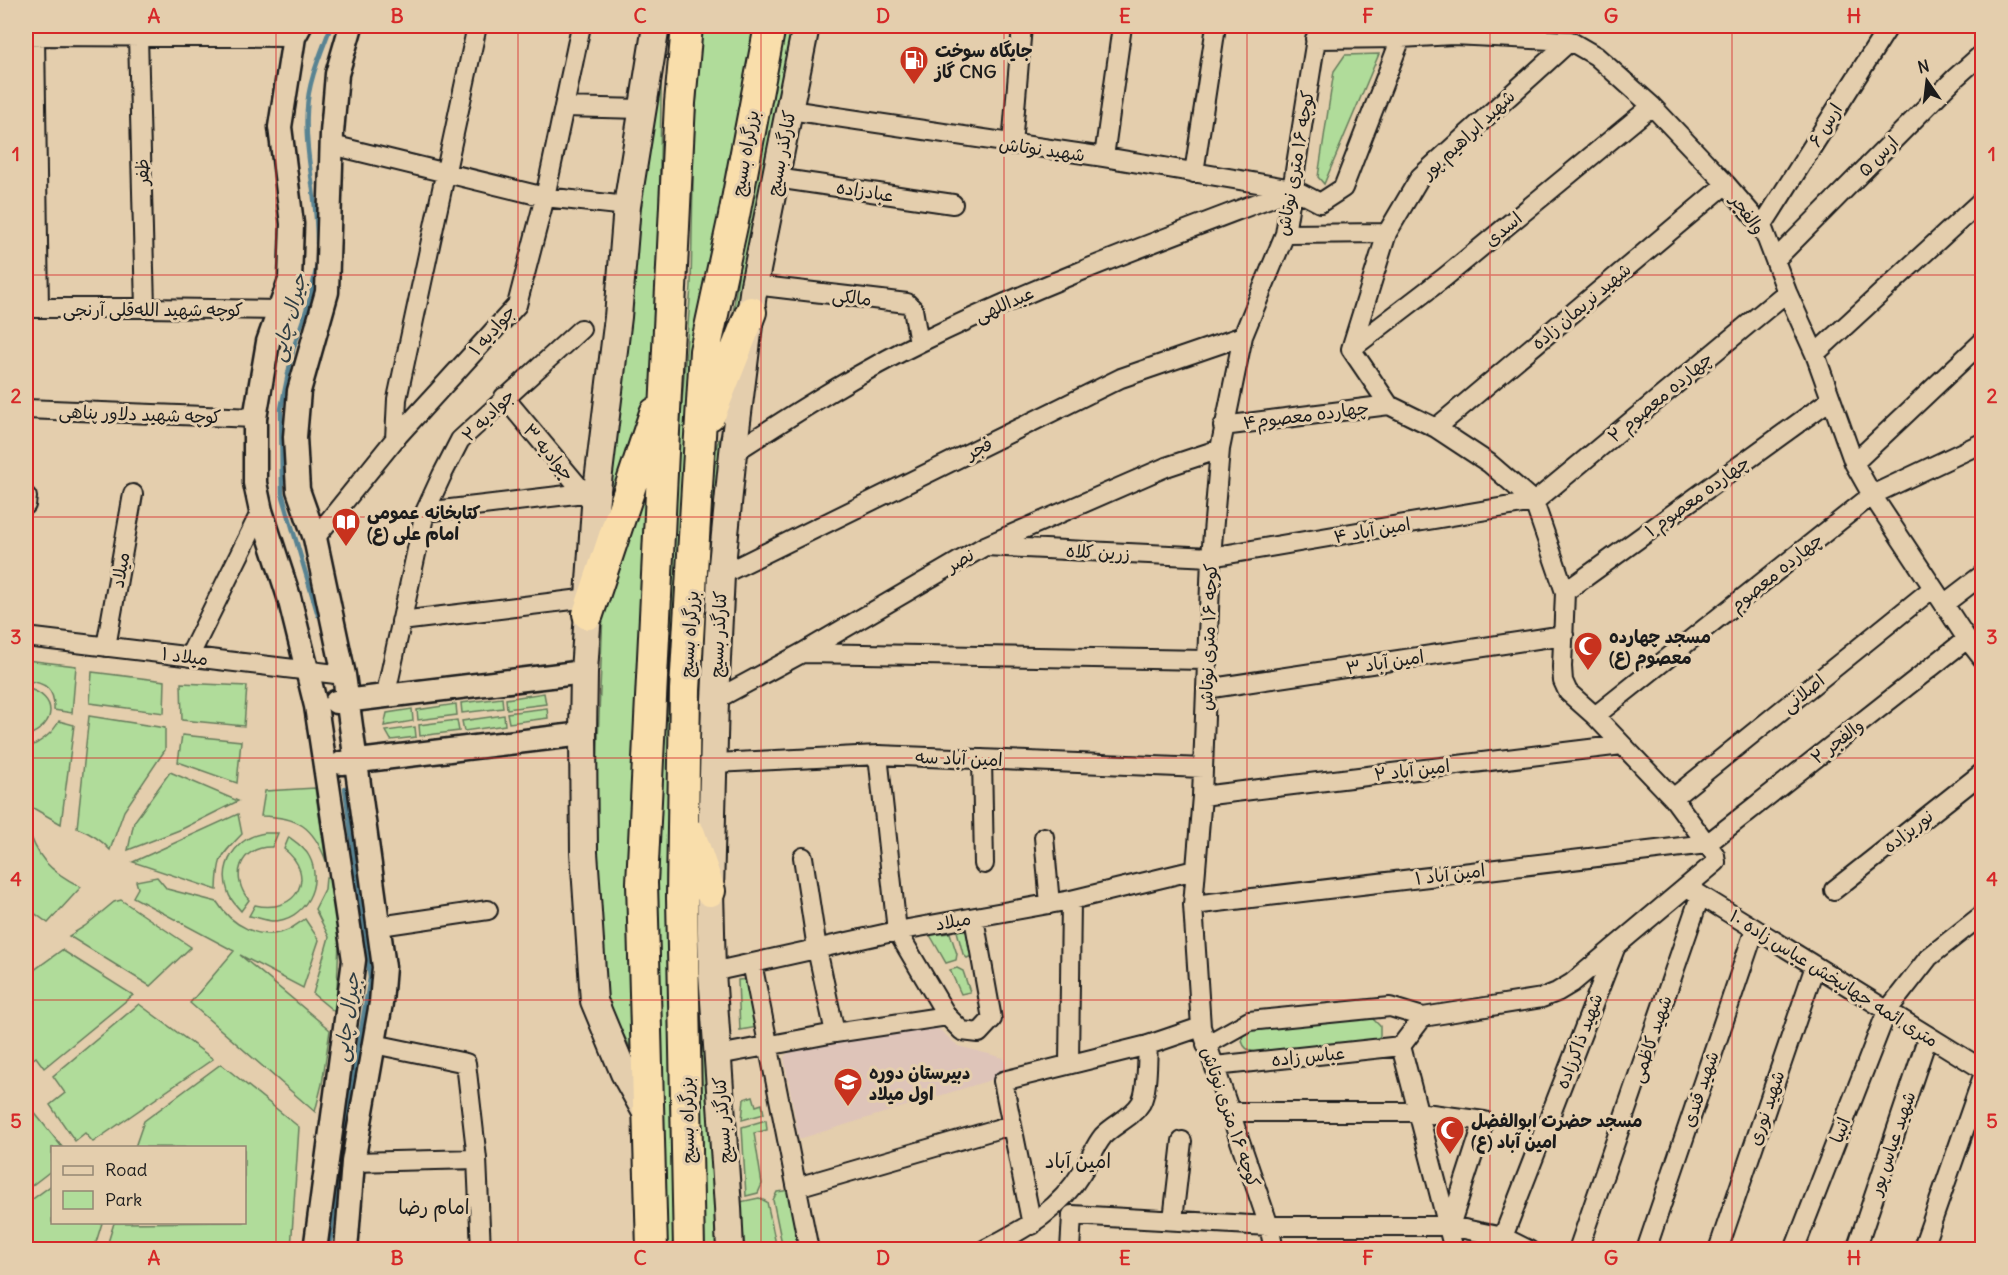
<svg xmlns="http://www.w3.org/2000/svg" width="2008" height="1275" viewBox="0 0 2008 1275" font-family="Delius,'Playpen Sans Arabic',sans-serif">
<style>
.built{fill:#dec4b9}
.green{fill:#b0dc9a;stroke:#667c5b;stroke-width:1.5}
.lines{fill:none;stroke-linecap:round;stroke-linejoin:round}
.stream{stroke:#588392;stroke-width:4.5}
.minor-casing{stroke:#1c1c1c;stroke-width:22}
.tertiary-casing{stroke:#1c1c1c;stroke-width:27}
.secondary-casing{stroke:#1c1c1c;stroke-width:30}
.trunk-casing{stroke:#1c1c1c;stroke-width:34}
.minor{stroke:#e4cead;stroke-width:18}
.tertiary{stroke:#e4cead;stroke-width:22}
.secondary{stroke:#e4cead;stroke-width:26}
.trunk{stroke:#f9deab;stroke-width:30}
.grid{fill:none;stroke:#d62828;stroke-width:1.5;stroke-opacity:0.55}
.labels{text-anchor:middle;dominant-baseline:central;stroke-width:6;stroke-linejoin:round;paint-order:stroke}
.poi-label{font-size:18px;font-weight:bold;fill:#1c1c1c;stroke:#e4cead;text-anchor:start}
.street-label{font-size:18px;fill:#1c1c1c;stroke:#e4cead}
.water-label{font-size:20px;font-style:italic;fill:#303e43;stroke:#e4cead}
.neighbourhood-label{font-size:20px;fill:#1c1c1c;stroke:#e4cead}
.neatline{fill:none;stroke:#d62828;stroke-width:2}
.grid-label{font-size:20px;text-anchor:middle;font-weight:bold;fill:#d62828}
</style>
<rect width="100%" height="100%" fill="#e4cead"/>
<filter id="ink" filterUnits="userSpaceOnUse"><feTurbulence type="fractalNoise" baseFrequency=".0167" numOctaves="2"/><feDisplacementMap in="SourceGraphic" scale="12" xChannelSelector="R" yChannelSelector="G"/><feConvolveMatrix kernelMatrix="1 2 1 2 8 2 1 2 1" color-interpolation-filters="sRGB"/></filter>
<g filter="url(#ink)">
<path class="built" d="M 928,1026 L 940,1030 L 958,1046 L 1004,1058 L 1007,1075 L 799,1139 L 784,1057 L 789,1052 Z"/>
<path class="green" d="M 702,26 L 760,26 L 674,671 L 666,875 L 674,1249 L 667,1250 L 658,896 L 659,845 L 674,508 L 691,286 L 694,131 Z
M 786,26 L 800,26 L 727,357 L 745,227 Z
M 662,34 L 659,227 L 664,332 L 650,403 L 606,534 L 626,323 Z
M 1379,54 L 1324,184 L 1318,177 L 1334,71 L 1345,55 Z
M 735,396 L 707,856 L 695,808 L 712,487 L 717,445 Z
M 652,474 L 640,1066 L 600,990 L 596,794 L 603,612 Z
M 26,660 L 76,666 L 72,713 L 54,710 C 55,689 45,682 26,681 Z
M 92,672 L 165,681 L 164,713 L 90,703 Z
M 181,683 L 247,686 L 244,726 L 182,720 Z
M 26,688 C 59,696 57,726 26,736 Z
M 544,693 L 546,704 L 507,709 L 506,699 Z
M 502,698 L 503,708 L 462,713 L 461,703 Z
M 456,704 L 457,715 L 418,720 L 417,710 Z
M 547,708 L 548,718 L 509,723 L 507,713 Z
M 412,709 L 413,721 L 384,726 L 387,713 Z
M 504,715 L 505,725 L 464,731 L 462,721 Z
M 89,716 L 165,728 L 165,750 L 124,811 L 110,850 C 101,839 90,833 77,828 Z
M 457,720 L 459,731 L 420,736 L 419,725 Z
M 59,721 L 74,725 L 61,824 L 26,804 L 26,749 C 39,743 52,735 59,721 Z
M 415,727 L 416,737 L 391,740 L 386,731 Z
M 182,735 L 241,741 L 237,783 L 178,762 Z
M 170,772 L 238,801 L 182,829 L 128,850 L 134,822 Z
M 315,788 L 326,861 C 313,826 298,817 261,816 L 265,791 Z
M 238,814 L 242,834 C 220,857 218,857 217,890 L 133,862 Z
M 26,823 C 37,858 48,870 81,887 L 48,923 L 26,907 Z
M 265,833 L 278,833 L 272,847 C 239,846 230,878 249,900 L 241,911 C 236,905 230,900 228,892 C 218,864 237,837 265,833 Z
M 289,837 C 296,842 305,848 309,856 C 324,884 305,921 272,921 C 265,920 256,917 249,916 L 255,905 C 297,915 318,875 284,849 Z
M 157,877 L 167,889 L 217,902 C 231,925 261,942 288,930 C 294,927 299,923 305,919 L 319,940 L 303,988 L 240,955 L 330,1030 L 322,1084 L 315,1112 L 190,1003 L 234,951 L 133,897 L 138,888 L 136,881 Z
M 326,877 L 332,878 L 339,940 L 336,1013 L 313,994 L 329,937 L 315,909 L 325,889 Z
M 694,879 L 706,913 L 716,1249 L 701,1249 Z
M 121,900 L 191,947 L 150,986 L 69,936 L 85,926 L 114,902 Z
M 963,930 L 973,937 L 976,954 L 967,958 L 963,954 L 957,931 Z
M 950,933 L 957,954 L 956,960 L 946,963 L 930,935 Z
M 62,950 L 133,995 L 44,1068 L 36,1057 L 26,1064 L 26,976 Z
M 957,968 L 963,971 L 970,992 L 961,994 L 950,970 Z
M 749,979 L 758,1027 L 740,1030 L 738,980 Z
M 139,1004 L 213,1059 L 93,1142 L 85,1133 L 75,1141 L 50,1105 L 65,1093 L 53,1076 Z
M 1371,1017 L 1380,1026 L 1380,1036 L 1374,1043 L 1254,1052 C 1240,1048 1240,1038 1246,1028 Z
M 221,1064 L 299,1127 L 291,1249 L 106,1249 L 114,1223 L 244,1222 L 244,1148 L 135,1147 L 144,1121 Z
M 753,1096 L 756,1106 L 762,1104 L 764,1114 L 742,1120 L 744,1099 Z
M 33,1111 L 62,1147 L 52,1148 L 52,1170 L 26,1190 L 26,1116 Z
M 766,1120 L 767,1130 L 754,1133 L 762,1184 L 758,1193 L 746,1196 L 742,1127 Z
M 52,1185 L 52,1222 L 102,1223 L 94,1249 L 26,1249 L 26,1204 Z
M 790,1190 L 800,1246 L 783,1249 L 773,1200 L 777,1192 Z
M 759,1198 L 767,1202 L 777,1249 L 745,1249 L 740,1202 Z"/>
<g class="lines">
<path class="stream" d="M 317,244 C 318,199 304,155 307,110 C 308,81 321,53 331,26
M 317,265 L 310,299 L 293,349 L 281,409 L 282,493 L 318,615
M 329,1250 L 345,1122 L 370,978 L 345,788"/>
<g class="minor-casing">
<path id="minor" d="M 26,36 L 294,37 L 292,26
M 138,36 L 145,308
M 35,37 L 39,308
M 1315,39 L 1401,38 L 1453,35 L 1570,41 L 1596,56 L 1652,106 L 1726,184 L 1762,226 L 1787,292 L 1815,354 L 1854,463 L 1872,495 L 1967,639 L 1982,658
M 564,107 L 641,109
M 790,110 L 1104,157 L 1293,189 L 1320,203 L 1343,188 L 1401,38
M 332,145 L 545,197 L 627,206
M 1012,145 L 1022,26
M 1104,157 L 1122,26
M 1194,173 L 1216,26
M 776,178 L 953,204
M 1762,226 L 1889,26
M 1285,234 L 1387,233
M 1775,260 L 1954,79 L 1982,54
M 754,285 L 907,303 L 913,309 L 919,343
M 26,308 L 145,308 L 280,310
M 1351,349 L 1445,277 L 1652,106
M 1815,354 L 1982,200
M 504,397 L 590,500
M 26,409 L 255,418
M 1223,426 L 1389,405
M 1436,428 L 1726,184
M 395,439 L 517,305 L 545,197 L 581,26
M 733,453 C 794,414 855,374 921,342 C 1041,283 1166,238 1291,190
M 1854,463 L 1982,342
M 26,505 L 27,497
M 425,512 L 584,493
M 315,538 L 395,439 L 397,399 L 477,26
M 985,546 L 1211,557 L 1534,502 L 1787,292
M 721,575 L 1121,378 L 1243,336
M 1565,592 L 1830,400
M 1944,604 L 1982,575
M 401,621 L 589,598
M 26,637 L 344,675
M 106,647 L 133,494
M 804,653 L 1206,660
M 189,657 L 261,511
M 1206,689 L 1564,635
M 385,698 L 425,512 L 442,475 L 460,440 L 581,329
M 715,700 L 802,653 L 985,546 L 1166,467 L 1220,449
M 1595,716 L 1872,495 L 1982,443
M 878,755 L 897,931 L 947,1016 L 962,1031 L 979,1033 L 992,1019 L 974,918
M 982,759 L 984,864
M 715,763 L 878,755 L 1203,768
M 1202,796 L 1622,745
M 1673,798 L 1933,588
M 1044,837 L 1050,904
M 803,857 L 817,949 L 835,1033
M 1692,890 L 1982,1069
M 1834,890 L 1982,773
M 1193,905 L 1707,844 L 1967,639
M 380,926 L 488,910
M 752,963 L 809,1250
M 712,972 L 897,931 L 1071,900 L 1195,870
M 1423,1017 L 1401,1046 L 1454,1250
M 374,1044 L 466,1063 L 477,1159 L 481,1250
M 1206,1045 L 1249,1021 L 1390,1007 L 1423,1017 L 1542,998 L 1557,992 L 1572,983 L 1716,862 L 1715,855 L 1673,798 L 1595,716 L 1568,692 L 1563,681 L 1562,667 L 1565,592 L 1534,502 L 1489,463 L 1436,428 L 1389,405 L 1351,349 L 1387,233 L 1420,177 L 1570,41
M 718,1055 L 835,1033 L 947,1016
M 1069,1064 L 1071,900
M 1215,1066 L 1401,1046
M 1231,1112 L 1417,1112 L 1484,1121 L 1450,1226
M 353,1162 L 477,1159
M 797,1187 L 1011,1125
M 1173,1220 L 1182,1141
M 1032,1225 L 1003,1081 L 1148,1045 L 1201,1027
M 1503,1237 L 1616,946
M 984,1250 C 1025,1228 1057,1213 1082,1172 C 1090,1160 1094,1147 1103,1136 C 1114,1124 1132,1118 1141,1103 C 1148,1090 1147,1060 1148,1045
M 1070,1250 L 1072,1215 L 1269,1226 L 1450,1226 L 1503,1237 L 1529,1250
M 1274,1250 L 1269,1226 L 1201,1027 L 1193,905 L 1202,796 L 1211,557 L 1220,449 L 1243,336 L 1285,234 L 1318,26
M 1578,1250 L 1700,896
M 1646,1250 L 1755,929
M 1718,1250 L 1815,966
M 1794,1250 L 1887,1011 L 1929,957 L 1982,915
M 1856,1250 L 1928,1036
M 1922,1250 L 1982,1079"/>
</g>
<g class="tertiary-casing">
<path id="tertiary" d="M 300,26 L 294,37 L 280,127 L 292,224 L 290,280 L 268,342 L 255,418 L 255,483 L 261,511 L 289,597 L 316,706 L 354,960 L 315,1250
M 336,702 L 584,672
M 342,763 L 583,734
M 346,1250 L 353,1162 L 381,1003 L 384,967 L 344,675 L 315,538 L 298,490 L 295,437 L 299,391 L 327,292 L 332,133 L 337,74 L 351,26"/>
</g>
<g class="secondary-casing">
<path id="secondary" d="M 649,1118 L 624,1073 L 594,1001 L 584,852 L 583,734 L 584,672 L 595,506 L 618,317 L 627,206 L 656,26
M 730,1250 L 728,1207 L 712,972 L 710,891 L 715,700 L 721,575 L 733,453 L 754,285 L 806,26"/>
</g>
<g class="trunk-casing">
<path id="trunk" d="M 710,415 L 751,312
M 588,614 L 655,413
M 690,834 L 710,891
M 652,1250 L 642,883 L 680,103 L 687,26
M 689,1250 L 682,898 L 685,690 L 705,351 L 733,221 L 770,26"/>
</g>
<use href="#minor" class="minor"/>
<use href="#tertiary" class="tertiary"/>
<use href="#secondary" class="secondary"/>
<use href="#trunk" class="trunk"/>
</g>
</g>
<path class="grid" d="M 276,26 L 276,1250M 518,26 L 518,1250M 761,26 L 761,1250M 1004,26 L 1004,1250M 1247,26 L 1247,1250M 1490,26 L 1490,1250M 1732,26 L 1732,1250M 26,275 L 1982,275M 26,517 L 1982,517M 26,758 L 1982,758M 26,1000 L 1982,1000"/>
<defs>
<g id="fuel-pin" transform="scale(1.5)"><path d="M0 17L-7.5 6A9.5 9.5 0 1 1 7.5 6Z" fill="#c8321e" stroke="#e4cead"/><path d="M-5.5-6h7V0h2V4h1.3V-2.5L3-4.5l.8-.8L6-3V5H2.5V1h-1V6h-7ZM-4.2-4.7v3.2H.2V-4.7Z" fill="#fff"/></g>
<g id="library-pin" transform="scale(1.5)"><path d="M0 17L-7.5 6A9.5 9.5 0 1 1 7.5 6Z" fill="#c8321e" stroke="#e4cead"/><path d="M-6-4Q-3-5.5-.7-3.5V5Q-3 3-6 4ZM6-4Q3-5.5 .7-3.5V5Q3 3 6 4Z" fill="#fff"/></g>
<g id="mosque-pin" transform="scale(1.5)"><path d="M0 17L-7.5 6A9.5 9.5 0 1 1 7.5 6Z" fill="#c8321e" stroke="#e4cead"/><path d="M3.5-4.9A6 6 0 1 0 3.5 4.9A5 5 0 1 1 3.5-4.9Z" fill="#fff"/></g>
<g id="school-pin" transform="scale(1.5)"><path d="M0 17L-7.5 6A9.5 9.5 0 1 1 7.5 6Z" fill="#c8321e" stroke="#e4cead"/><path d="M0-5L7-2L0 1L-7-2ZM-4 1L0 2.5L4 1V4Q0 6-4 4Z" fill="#fff"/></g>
</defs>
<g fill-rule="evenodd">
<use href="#fuel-pin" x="914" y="60"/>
<use href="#library-pin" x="346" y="522"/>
<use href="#mosque-pin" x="1588" y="646"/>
<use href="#school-pin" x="848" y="1082"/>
<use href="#mosque-pin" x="1450" y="1130"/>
</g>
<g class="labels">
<g class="poi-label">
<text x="935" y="50">جایگاه سوخت<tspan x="935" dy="21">گاز CNG</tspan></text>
<text x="367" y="512">کتابخانه عمومی<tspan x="367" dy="21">امام علی (ع)</tspan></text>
<text x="1609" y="636">مسجد چهارده<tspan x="1609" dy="21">معصوم (ع)</tspan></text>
<text x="869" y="1072">دبیرستان دوره<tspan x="869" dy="21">اول میلاد</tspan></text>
<text x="1471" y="1120">مسجد حضرت ابوالفضل<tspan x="1471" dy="21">(ع) امین آباد</tspan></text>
</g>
<g class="street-label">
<text transform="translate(1825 125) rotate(-58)">ارس ۶</text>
<text transform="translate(1468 134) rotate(-43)">شهید ابراهیم پور</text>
<text transform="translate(1042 149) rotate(8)">شهید نوتاش</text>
<text transform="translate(745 153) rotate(-80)">بزرگراه بسیج</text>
<text transform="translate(781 153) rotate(-79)">کنارگذر بسیج</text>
<text transform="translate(1878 156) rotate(-45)">ارس ۵</text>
<text transform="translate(1295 163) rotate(-80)">کوچه ۱۶ متری نوتاش</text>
<text transform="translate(142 172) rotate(-91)">ظفر</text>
<text transform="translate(865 191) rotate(9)">عبادزاده</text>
<text transform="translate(1748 214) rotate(54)">والفجر</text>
<text transform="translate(1503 229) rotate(-40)">اسدی</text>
<text transform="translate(852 297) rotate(7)">مالکی</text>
<text transform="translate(1004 304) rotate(-24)">عبداللهی</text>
<text transform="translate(1581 306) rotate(-40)">شهید نریمان زاده</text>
<text x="153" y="309">کوچه شهید الله‌قلی آرنجی</text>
<text transform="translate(492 330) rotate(-49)">جوادیه ۱</text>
<text transform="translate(1660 397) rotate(-40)">چهارده معصوم ۲</text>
<text transform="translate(140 414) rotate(2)">کوچه شهید دلاور پناهی</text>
<text transform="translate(488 415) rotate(-45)">جوادیه ۲</text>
<text transform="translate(1306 415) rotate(-7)">چهارده معصوم۴</text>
<text transform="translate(979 448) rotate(-26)">فجر</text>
<text transform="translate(549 452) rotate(50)">جوادیه ۳</text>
<text transform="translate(1697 496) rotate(-36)">چهارده معصوم ۱</text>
<text transform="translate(1372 530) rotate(-10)">۴ امین آباد</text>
<text transform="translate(1098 552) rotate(3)">زرین کلاه</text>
<text transform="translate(960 560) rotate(-30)">نصر</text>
<text transform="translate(120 570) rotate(-80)">میلاد</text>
<text transform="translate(1776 572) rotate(-39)">چهارده معصوم</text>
<text transform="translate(689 634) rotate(-86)">بزرگراه بسیج</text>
<text transform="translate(718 634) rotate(-87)">کنارگذر بسیج</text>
<text transform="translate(1208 637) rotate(-88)">کوچه ۱۶ متری نوتاش</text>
<text transform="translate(185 656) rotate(7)">میلاد ۱</text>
<text transform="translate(1385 662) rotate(-9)">۳ امین آباد</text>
<text transform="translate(1803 693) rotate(-39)">اصلانی</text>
<text transform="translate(1837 741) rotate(-38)">والفجر ۲</text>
<text transform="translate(959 758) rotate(2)">امین آباد سه</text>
<text transform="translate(1412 770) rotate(-7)">۲ امین آباد</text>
<text transform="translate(1908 831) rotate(-38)">نوریزاده</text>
<text transform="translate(1450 874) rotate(-7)">۱ امین آباد</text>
<text transform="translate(953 921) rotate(-10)">میلاد</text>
<text transform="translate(1834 978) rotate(32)">۱۰ متری ائمه جهانبخش عباس زاده</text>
<text transform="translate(1651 1039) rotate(-71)">شهید کاظمی</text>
<text transform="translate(1579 1041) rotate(-69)">شهید ذاکرزاده</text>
<text transform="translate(1308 1056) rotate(-6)">عباس زاده</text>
<text transform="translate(1700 1089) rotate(-71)">شهید قندی</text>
<text transform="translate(1766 1108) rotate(-71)">شهید نوری</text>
<text transform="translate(1231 1117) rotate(71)">کوچه ۱۶ متری نوتاش</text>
<text transform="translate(687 1120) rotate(-91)">بزرگراه بسیج</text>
<text transform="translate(722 1120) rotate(-94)">کنارگذر بسیج</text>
<text transform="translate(1840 1130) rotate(-69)">انبیا</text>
<text transform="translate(1892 1143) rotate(-71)">شهید عباس پور</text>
</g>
<g class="water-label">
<text transform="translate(288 317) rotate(-75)">جیرال چایی</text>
<text transform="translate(346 1017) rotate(-82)">جیرال چایی</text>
</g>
<g class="neighbourhood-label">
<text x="1078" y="1160">امین آباد</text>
<text x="434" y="1206">امام رضا</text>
</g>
</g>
<rect width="2008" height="1275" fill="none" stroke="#e4cead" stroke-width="66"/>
<rect x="51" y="1146" width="195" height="78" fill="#e4cead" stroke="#948773" stroke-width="1.5"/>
<rect x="63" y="1166" width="30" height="9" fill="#e4cead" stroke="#948773" stroke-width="1.5"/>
<text x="105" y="1176" font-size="18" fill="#1c1c1c">Road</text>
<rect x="63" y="1191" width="30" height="18" fill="#b0dc9a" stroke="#948773" stroke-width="1.5"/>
<text x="105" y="1206" font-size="18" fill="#1c1c1c">Park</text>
<g transform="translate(1927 81) rotate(346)" stroke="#e4cead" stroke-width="4.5" paint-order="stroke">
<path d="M0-4.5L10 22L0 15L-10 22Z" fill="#1c1c1c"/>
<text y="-9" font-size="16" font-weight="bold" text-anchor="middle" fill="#1c1c1c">N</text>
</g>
<rect x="33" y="33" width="1942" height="1209" class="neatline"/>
<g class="grid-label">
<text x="154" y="23">A</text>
<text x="397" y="23">B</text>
<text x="640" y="23">C</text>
<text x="883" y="23">D</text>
<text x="1125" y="23">E</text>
<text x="1368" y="23">F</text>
<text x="1611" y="23">G</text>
<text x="1854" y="23">H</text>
<text x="16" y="161">1</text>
<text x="1992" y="161">1</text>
<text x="16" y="403">2</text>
<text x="1992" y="403">2</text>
<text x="16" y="644">3</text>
<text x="1992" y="644">3</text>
<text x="16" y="886">4</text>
<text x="1992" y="886">4</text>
<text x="16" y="1128">5</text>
<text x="1992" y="1128">5</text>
<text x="154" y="1265">A</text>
<text x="397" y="1265">B</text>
<text x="640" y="1265">C</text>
<text x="883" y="1265">D</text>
<text x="1125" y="1265">E</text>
<text x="1368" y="1265">F</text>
<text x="1611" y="1265">G</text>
<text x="1854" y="1265">H</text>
</g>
</svg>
